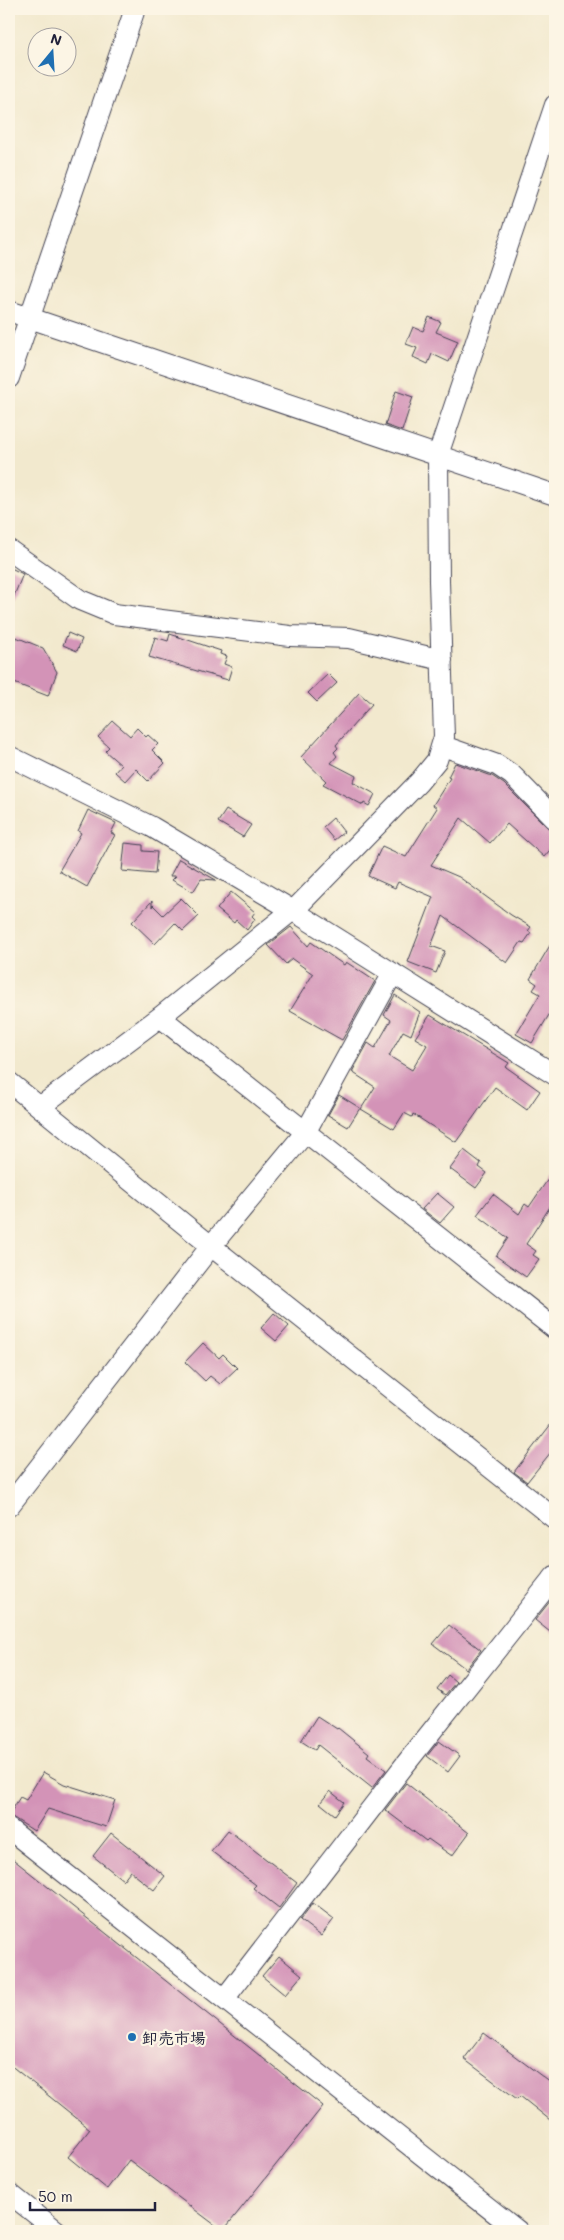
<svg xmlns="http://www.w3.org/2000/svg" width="564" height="2240" viewBox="0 0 564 2240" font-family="Mali,'Klee One',sans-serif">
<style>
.building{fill:#d393b7}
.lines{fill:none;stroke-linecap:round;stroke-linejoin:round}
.minor-casing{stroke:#414051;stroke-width:22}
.minor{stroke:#fff;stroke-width:20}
.poi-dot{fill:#1f6fb2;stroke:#fcf5e5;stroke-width:2}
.labels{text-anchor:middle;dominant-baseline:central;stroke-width:4.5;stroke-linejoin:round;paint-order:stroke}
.poi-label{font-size:16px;font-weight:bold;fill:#22223b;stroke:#fcf5e5;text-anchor:start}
</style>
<rect width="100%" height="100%" fill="#fcf5e5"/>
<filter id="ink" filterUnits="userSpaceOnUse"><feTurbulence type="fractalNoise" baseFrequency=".02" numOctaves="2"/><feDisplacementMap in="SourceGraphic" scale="10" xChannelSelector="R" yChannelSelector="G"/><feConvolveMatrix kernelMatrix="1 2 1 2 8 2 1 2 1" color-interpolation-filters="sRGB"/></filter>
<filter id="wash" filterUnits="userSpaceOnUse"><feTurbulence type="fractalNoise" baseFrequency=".0096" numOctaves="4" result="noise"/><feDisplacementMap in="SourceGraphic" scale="20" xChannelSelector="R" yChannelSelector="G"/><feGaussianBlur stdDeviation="1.12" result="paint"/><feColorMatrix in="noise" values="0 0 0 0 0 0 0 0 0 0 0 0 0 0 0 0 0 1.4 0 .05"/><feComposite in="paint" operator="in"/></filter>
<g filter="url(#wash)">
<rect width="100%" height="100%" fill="#f2e9ce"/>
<g id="blocks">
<path class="building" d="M 429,317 L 441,322 L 436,332 L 458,341 L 449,362 L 432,354 L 428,364 L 413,357 L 417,348 L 406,344 L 413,327 L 423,331 Z
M 396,391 L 413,397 L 402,431 L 385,425 Z
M 9,567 L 23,574 L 9,608 Z
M 68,633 L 82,639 L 77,651 L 63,645 Z
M 170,634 L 221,651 L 220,654 L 227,656 L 224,664 L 232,667 L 228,680 L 149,657 L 155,637 L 168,641 Z
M 16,637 L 43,648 L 57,672 L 48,696 L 9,681 L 9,655 Z
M 328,674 L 337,683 L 317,702 L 308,693 Z
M 359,693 L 372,704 L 336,745 L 338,748 L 334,752 L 337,756 L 331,763 L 356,776 L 353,782 L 375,794 L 369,806 L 364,803 L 363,805 L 323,784 L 326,781 L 301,757 Z
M 113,721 L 130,736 L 137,728 L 146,737 L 148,735 L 158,744 L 152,750 L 165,763 L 148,781 L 136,769 L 125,781 L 115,772 L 121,765 L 105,751 L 109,747 L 98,737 Z
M 455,763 L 492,776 L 504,784 L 547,827 L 555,832 L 555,844 L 544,857 L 507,824 L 490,843 L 461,818 L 431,865 L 459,877 L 511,915 L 531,927 L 528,931 L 531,933 L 524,943 L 521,942 L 507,963 L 443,916 L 431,946 L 445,951 L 436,973 L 408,962 L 433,897 L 398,882 L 395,888 L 368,876 L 382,846 L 406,857 L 437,808 L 433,805 L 450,778 L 448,777 Z
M 88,810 L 116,823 L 111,833 L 115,835 L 111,842 L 87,887 L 59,871 L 81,833 L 78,831 Z
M 226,810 L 251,825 L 243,837 L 218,822 Z
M 333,818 L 344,832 L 334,840 L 323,827 Z
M 125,843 L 143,845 L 143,851 L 157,852 L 155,874 L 122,871 Z
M 179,859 L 216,880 L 201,879 L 193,892 L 172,880 L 176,876 L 170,876 Z
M 231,892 L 255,912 L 252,916 L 255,919 L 247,930 L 236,920 L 234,923 L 217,909 Z
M 181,898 L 199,916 L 183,931 L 175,923 L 155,944 L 132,922 L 152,901 L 152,907 L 153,905 L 163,915 Z
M 291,927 L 308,946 L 311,942 L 344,965 L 346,962 L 375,981 L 342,1040 L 290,1011 L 313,974 L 292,959 L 286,964 L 268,945 Z
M 555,937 L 555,1005 L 532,1043 L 516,1034 L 540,994 L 533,990 L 537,984 L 530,979 Z
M 395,995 L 420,1012 L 411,1035 L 403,1031 L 389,1056 L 412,1070 L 427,1045 L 415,1038 L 430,1015 L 509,1063 L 506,1067 L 540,1091 L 527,1110 L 495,1087 L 456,1142 L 413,1114 L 412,1117 L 404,1113 L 394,1129 L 361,1109 L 375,1087 L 352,1072 L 368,1043 L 375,1048 L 391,1020 L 384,1015 Z
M 339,1095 L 360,1108 L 348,1127 L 328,1115 Z
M 464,1150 L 481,1163 L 479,1167 L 487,1173 L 476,1188 L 450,1169 Z
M 555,1169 L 555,1199 L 526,1244 L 536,1251 L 533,1255 L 539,1259 L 526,1277 L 496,1256 L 508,1238 L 477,1215 L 493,1194 L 519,1214 L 525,1204 L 529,1207 Z
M 437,1193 L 454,1207 L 440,1223 L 422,1209 Z
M 274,1313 L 289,1326 L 276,1341 L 261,1328 Z
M 203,1343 L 219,1358 L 223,1354 L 237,1368 L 220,1384 L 210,1376 L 205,1381 L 185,1362 Z
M 555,1419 L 555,1447 L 527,1482 L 514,1472 Z
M 555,1595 L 555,1636 L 535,1620 Z
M 449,1625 L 481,1650 L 466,1669 L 433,1644 Z
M 448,1675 L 456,1682 L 445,1695 L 437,1689 Z
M 317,1716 L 337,1729 L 338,1728 L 369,1753 L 367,1756 L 386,1770 L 372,1788 L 318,1745 L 315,1750 L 301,1741 Z
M 439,1741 L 460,1756 L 448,1772 L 427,1756 Z
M 43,1772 L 64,1784 L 115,1800 L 106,1827 L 48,1809 L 34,1831 L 9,1815 L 20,1797 L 26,1800 Z
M 406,1783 L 469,1833 L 452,1856 L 428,1839 L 426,1841 L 385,1810 Z
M 330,1791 L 344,1802 L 335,1815 L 320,1803 Z
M 228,1830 L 297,1883 L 279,1908 L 253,1888 L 256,1885 L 211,1851 Z
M 111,1833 L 165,1876 L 154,1890 L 130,1871 L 123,1880 L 93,1856 Z
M 9,1856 L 323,2106 L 223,2231 L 129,2160 L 107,2189 L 68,2157 L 90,2129 L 9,2064 Z
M 313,1903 L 334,1919 L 321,1936 L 300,1920 Z
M 279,1956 L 302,1975 L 285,1995 L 262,1976 Z
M 484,2033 L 555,2086 L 555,2124 L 520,2096 L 517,2099 L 464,2059 Z"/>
</g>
</g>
<g filter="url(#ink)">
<use href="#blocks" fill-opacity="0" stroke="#414051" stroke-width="1"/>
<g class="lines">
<g class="minor-casing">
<path id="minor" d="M 9,311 L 555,495
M 9,378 L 135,9
M 9,550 L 80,600 L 114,614 L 290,636 L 349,638 L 442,660
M 443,746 L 497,765 L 512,775 L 555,819
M 9,756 L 152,827 L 292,910 L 555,1075
M 160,1017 L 555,1329
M 9,1082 L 211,1246 L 555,1519
M 41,1106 L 160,1017 L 299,905 L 419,782 L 437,760 L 444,737 L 439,581 L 438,455 L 555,105
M 9,1506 L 211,1246 L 305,1133 L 393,973
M 9,1829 L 518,2231
M 224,1999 L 404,1766 L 555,1576
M 9,2193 L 57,2231"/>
</g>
<use href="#minor" class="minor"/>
</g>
</g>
<circle class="poi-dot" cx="132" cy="2037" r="5"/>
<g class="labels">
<g class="poi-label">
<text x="142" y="2037">卸売市場</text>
</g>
</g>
<rect width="564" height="2240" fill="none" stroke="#fcf5e5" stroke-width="30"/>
<g transform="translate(52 52) rotate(18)"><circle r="24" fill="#fcf5e5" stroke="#a5a1a1"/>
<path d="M0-4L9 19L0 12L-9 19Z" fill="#1f6fb2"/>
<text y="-8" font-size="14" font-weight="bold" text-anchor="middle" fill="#22223b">N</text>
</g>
<path d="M30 2202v8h125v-8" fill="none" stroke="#22223b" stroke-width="2.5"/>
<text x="38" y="2202" font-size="15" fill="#22223b" stroke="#fcf5e5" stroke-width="4" paint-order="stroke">50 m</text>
</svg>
